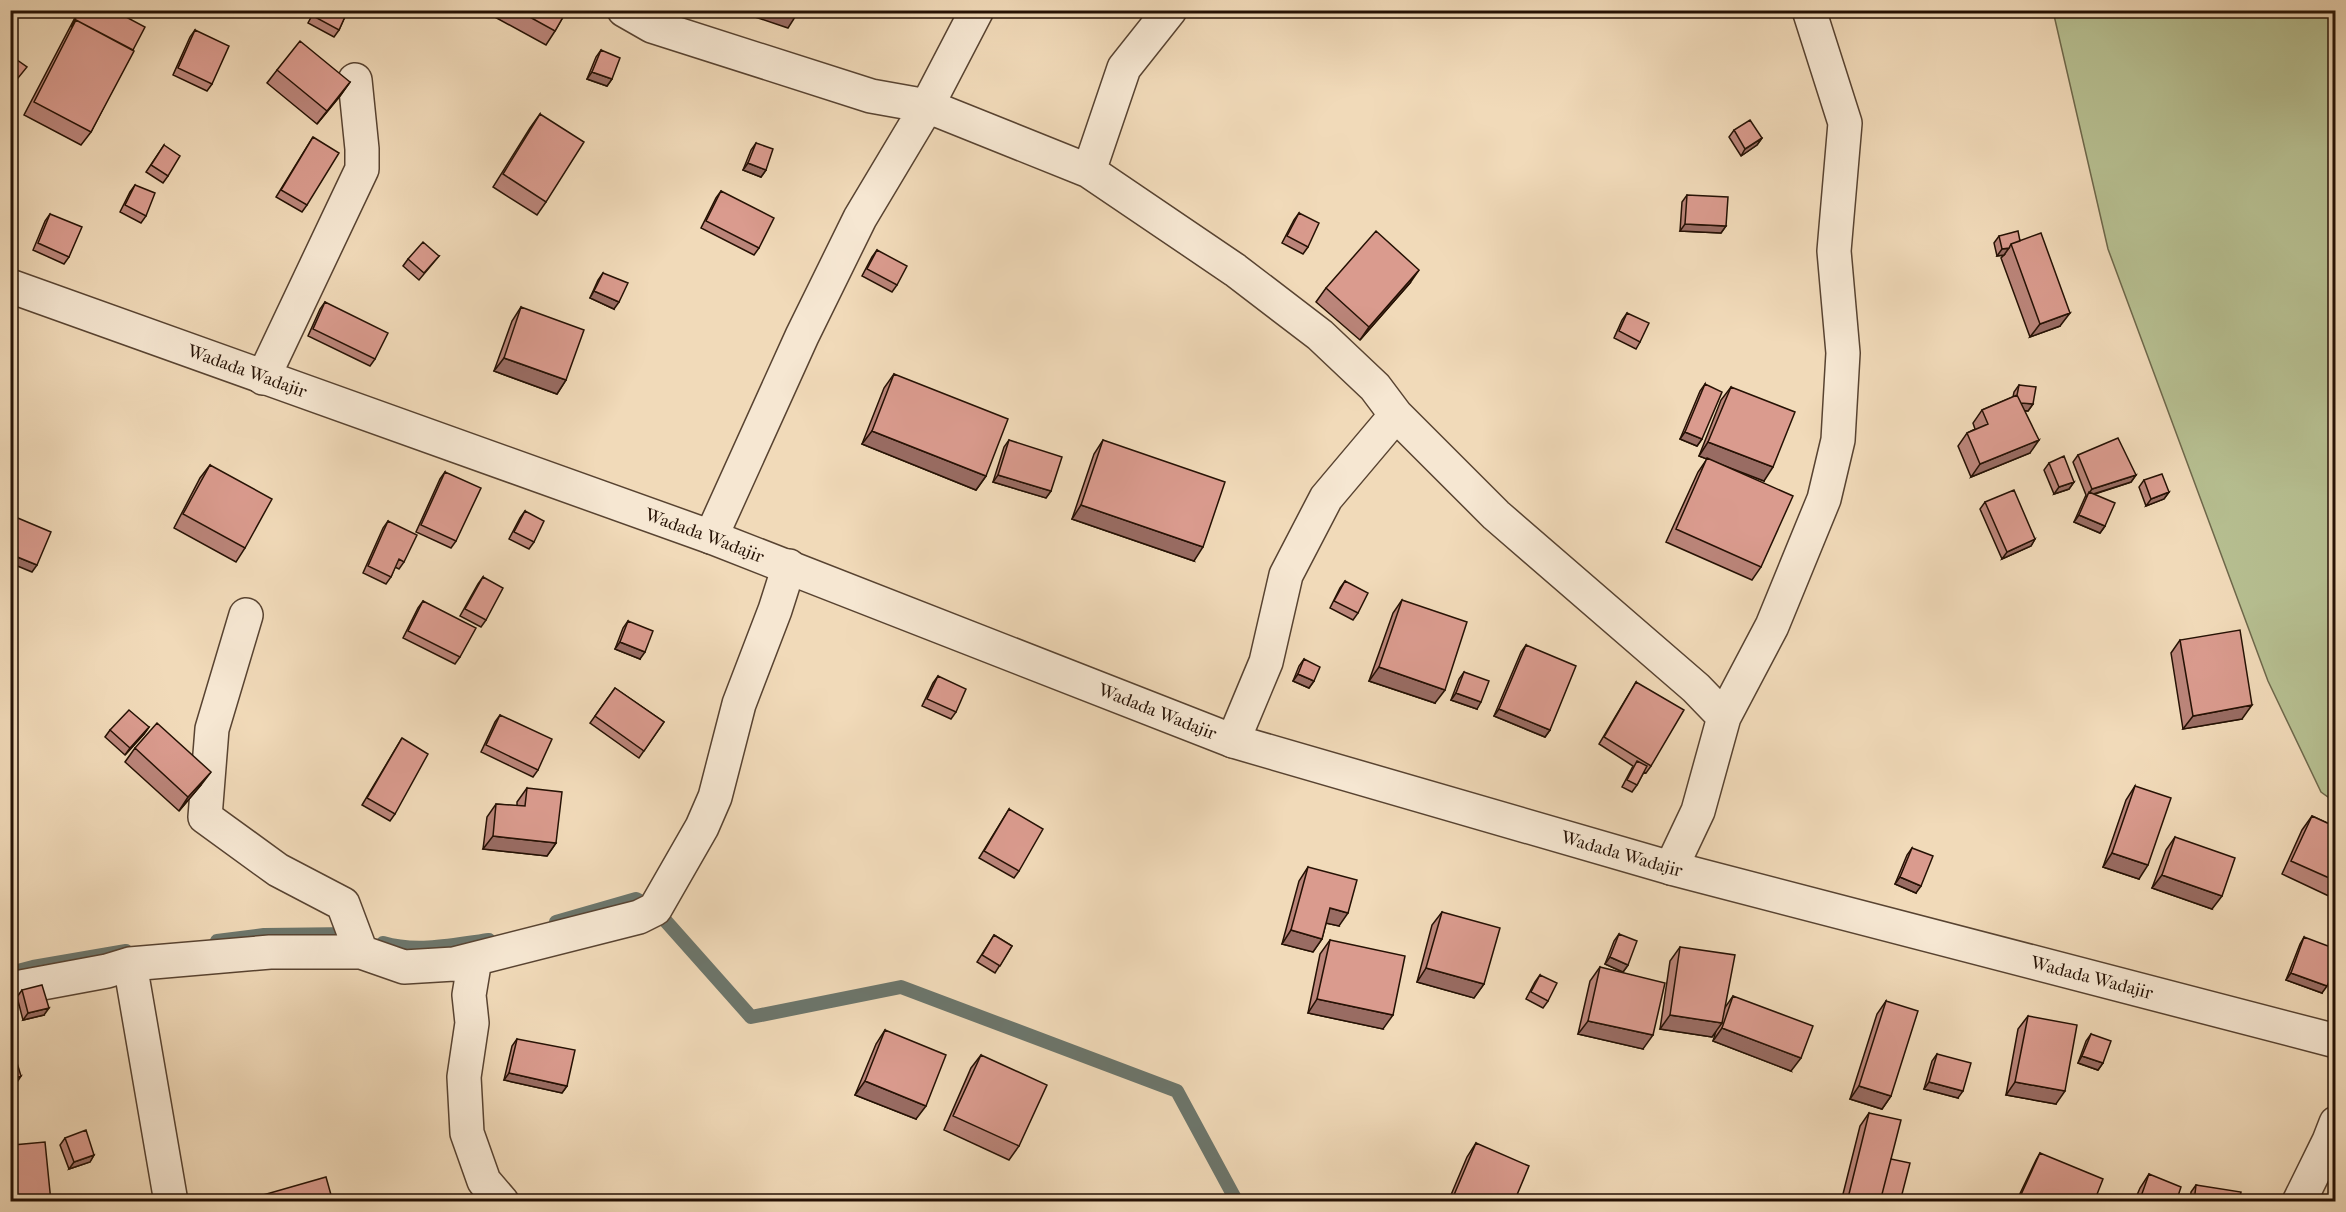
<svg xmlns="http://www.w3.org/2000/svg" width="2346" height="1212" viewBox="0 0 2346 1212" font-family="'IM FELL French Canon',serif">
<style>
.grass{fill:#b7c092;stroke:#6e684b;stroke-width:1.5}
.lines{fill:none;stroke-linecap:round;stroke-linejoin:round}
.stream{stroke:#6c766c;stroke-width:14}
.minor-casing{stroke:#584331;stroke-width:36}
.tertiary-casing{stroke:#584331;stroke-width:36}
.minor{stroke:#f6e7d2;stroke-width:33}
.tertiary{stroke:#f6e7d2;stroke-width:33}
.wall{fill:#bb857a;stroke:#251104;stroke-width:1.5}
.shaded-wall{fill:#996c63;stroke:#251104;stroke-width:1.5}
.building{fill:#da9b8e;stroke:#251104;stroke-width:1.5}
.labels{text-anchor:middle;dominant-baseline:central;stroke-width:4.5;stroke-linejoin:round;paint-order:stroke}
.street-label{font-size:18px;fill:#251104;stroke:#f6e7d2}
</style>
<rect width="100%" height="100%" fill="#f1dab9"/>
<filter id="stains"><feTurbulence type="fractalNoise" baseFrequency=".00333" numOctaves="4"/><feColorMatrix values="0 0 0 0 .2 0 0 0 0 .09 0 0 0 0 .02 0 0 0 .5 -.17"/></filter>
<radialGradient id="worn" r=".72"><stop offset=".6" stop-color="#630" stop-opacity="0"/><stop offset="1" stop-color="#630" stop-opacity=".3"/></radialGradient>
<path class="grass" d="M 2053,11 L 2335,11 L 2335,802 L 2321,792 L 2268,681 L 2108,249 Z"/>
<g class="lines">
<path class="stream" d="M 556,922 L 636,899 L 655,909 L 751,1017 L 901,987 L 1177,1091 L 1237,1202
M 217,941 L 264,935 L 353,934
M 383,943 C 416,953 454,945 489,940
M 10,973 L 33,967 L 126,951"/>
<g class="minor-casing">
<path id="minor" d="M 624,10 L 652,26 L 871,96 L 927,106 L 1089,171 L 1235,270 L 1320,335 L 1375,387 L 1396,415 L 1496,515 L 1696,688 L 1724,717
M 1089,171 L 1124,68 L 1170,10
M 263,378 L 362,169 L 362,149 L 355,80
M 711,537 L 802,336 L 860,218 L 927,106 L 977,10
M 246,615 L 212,729 L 205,817 L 278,870 L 343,904 L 361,952
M 1233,741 L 1266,662 L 1286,575 L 1326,498 L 1396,415
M 1671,868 L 1698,811 L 1724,717 L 1772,626 L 1824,499 L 1838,440 L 1843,353 L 1834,251 L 1845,123 L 1809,10
M 475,959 L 469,995 L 472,1023 L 464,1077 L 467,1133 L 484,1181 L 502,1202
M 130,964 L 171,1202
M 10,989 L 107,971 L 130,964 L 270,952 L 361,952 L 404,967 L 454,964 L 639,917 L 655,909 L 702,827 L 715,797 L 739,704 L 775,610 L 789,566
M 2299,1202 L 2329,1141 L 2336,1123"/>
</g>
<g class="tertiary-casing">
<g id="tertiary">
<path id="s1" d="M 10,286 L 711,537 L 1233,741 L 1671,868 L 2336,1041"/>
</g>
</g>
<use href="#minor" class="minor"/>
<use href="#tertiary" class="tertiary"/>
</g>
<path class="wall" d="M 79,10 L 113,10 L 133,50 L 91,132 L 81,145 L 24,115 Z
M 315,10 L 348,10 L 339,30 L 334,37 L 308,23 Z
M 482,10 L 567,10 L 555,31 L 546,45 Z
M 1093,10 L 1105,10 L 1102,15 Z
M 195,30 L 212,84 L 207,91 L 173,75 L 190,37 Z
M 601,50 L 612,79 L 607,86 L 587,79 L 596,57 Z
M 277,70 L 350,82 L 340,96 L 317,124 L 267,83 Z
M 540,114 L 546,202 L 537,215 L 493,187 L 530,128 Z
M 1734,130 L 1762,138 L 1757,145 L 1741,156 L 1729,137 Z
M 313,137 L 307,205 L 302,212 L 276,197 Z
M 756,143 L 766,170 L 761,177 L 743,170 L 751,150 Z
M 164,145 L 168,176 L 163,183 L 146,172 Z
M 135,185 L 146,216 L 141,223 L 120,212 L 130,192 Z
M 721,191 L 759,248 L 754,255 L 701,228 L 716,198 Z
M 1687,195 L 1726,226 L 1721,233 L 1680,231 L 1682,202 Z
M 1299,213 L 1308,247 L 1303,254 L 1282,243 L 1294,220 Z
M 50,214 L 69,257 L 64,264 L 33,250 L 45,221 Z
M 1999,236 L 2020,241 L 2060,326 L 2030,337 L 2001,258 L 2004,255 L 1997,256 L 1994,243 Z
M 877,250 L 897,285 L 892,292 L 862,276 L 872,257 Z
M 439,256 L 419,280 L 403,266 L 408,259 Z
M 603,273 L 614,309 L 590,298 L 598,280 Z
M 1410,283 L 1360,340 L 1316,302 L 1326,288 Z
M 325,302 L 375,359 L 370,366 L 308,336 L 320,309 Z
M 521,307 L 566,380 L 557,394 L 494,371 L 512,321 Z
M 1627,313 L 1640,342 L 1636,349 L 1614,338 L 1622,320 Z
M 894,374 L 986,476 L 976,490 L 862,444 L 884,388 Z
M 1705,384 L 1702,439 L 1697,446 L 1680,439 L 1700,391 Z
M 2019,385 L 2033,404 L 2028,411 L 2025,411 L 2030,453 L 1971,477 L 1958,446 L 1967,433 L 1975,429 L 1973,423 L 1982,410 L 2013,397 L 2014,392 Z
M 1731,387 L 1764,481 L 1721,464 L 1761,567 L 1752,580 L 1666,542 L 1698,472 L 1707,459 L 1699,456 L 1721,400 Z
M 1009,440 L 1051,491 L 1046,498 L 993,482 L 1004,447 Z
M 1103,440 L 1194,561 L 1072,519 L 1094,454 Z
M 2078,455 L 2136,475 L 2131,482 L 2095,494 L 2105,526 L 2100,533 L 2074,522 L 2086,495 L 2073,462 Z
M 2049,463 L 2074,482 L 2069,489 L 2054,494 L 2044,470 Z
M 210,465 L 245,548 L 236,562 L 174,528 L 200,478 Z
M 445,472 L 456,541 L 451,548 L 416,532 L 440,479 Z
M 2144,480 L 2169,492 L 2164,499 L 2146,506 L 2139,487 Z
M 1985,502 L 2035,539 L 2031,546 L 2002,559 L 1980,509 Z
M 525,511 L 534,542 L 529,549 L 509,539 L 520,518 Z
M 388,521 L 404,562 L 399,569 L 395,567 L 391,577 L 386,584 L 363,573 L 383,528 Z
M 483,577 L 486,620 L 481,627 L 460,616 L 478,584 Z
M 1345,581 L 1358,613 L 1353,620 L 1330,608 L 1340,588 Z
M 1402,600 L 1435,703 L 1369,681 L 1393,613 Z
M 423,601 L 460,657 L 455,664 L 403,638 L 418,608 Z
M 628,621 L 640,659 L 615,649 L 623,628 Z
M 2180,640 L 2242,719 L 2183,729 L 2171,653 Z
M 1526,645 L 1550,730 L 1545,737 L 1494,716 L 1521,652 Z
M 1304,659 L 1314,681 L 1309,688 L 1293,681 L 1299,666 Z
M 1464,672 L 1477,709 L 1451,700 L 1459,679 Z
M 938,676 L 956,712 L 951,719 L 922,706 L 933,683 Z
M 1636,682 L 1651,766 L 1646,773 L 1644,772 L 1637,785 L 1632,792 L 1622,787 L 1633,766 L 1599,744 Z
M 615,688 L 664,722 L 639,758 L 590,723 Z
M 500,715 L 538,770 L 533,777 L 481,752 L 495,722 Z
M 149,727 L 144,734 L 125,755 L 105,737 L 110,730 Z
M 402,738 L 395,814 L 390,821 L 362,805 Z
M 135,748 L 201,785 L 179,811 L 125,762 Z
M 2135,786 L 2139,879 L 2103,867 L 2126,800 Z
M 527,788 L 556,843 L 547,856 L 483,849 L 487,817 L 496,804 L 517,806 L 517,802 Z
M 1009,809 L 1019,871 L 1014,878 L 979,858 Z
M 2312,816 L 2336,827 L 2336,894 L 2333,898 L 2282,874 L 2302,830 Z
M 2175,837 L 2212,909 L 2152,888 L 2166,850 Z
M 1912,848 L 1916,893 L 1895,884 L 1907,855 Z
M 1308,867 L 1339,926 L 1326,923 L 1322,939 L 1313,952 L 1282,944 L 1299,881 Z
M 1442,912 L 1484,984 L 1474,998 L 1417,982 L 1432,925 Z
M 1619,934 L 1628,965 L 1623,972 L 1605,964 L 1614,941 Z
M 994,935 L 1012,946 L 995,973 L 977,962 Z
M 2304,937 L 2322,993 L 2286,980 L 2300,944 Z
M 1330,940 L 1383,1029 L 1308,1013 L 1320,954 Z
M 1680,947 L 1724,1009 L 1733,996 L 1791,1071 L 1713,1041 L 1716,1031 L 1712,1037 L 1660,1029 L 1670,961 Z
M 1600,967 L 1643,1049 L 1578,1034 L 1590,981 Z
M 1540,975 L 1548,1001 L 1543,1008 L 1526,999 L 1535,982 Z
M 22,990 L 44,1015 L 23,1020 L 17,997 Z
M 1886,1001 L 1891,1096 L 1882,1109 L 1850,1099 L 1877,1014 Z
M 2028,1016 L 2056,1104 L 2006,1095 L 2018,1029 Z
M 885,1030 L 916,1119 L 855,1095 L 876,1044 Z
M 2091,1034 L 2103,1063 L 2098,1070 L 2078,1063 L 2086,1041 Z
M 517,1039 L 567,1086 L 562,1093 L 504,1080 L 512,1046 Z
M 1937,1054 L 1958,1098 L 1924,1089 L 1932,1061 Z
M 981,1055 L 1019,1146 L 1009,1160 L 944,1130 L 971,1068 Z
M 1869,1113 L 1891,1159 L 1900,1202 L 1841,1202 L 1860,1126 Z
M 65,1138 L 94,1155 L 90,1162 L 69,1169 L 60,1145 Z
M 1476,1143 L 1514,1202 L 1448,1202 L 1467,1157 Z
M 13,1145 L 51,1202 L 10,1202 L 10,1148 Z
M 2040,1153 L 2094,1202 L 2016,1202 L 2036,1160 Z
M 2149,1174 L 2176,1202 L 2134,1202 L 2140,1188 Z
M 2196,1185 L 2239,1202 L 2190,1202 L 2191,1192 Z
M 263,1195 L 333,1202 L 259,1202 Z"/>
<path class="shaded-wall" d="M 760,10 L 786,10 L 797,14 L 788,28 L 755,17 Z
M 592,72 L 612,79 L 607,86 L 587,79 Z
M 350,82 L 340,96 L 317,124 L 327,111 Z
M 1762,138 L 1757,145 L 1741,156 L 1745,149 Z
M 748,163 L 766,170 L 761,177 L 743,170 Z
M 1685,224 L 1726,226 L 1721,233 L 1680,231 Z
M 2009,248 L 2004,255 L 1997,256 L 2002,249 Z
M 1419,270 L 1410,283 L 1360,340 L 1369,327 Z
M 594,291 L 619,302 L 614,309 L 590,298 Z
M 2070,313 L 2060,326 L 2030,337 L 2040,324 Z
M 504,358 L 566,380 L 557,394 L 494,371 Z
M 2016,402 L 2033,404 L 2028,411 L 2011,409 Z
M 872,431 L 986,476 L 976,490 L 862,444 Z
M 1685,432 L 1702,439 L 1697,446 L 1680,439 Z
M 2039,440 L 2030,453 L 1971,477 L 1980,464 Z
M 1708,442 L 1773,467 L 1764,481 L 1699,456 Z
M 998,475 L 1051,491 L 1046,498 L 993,482 Z
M 2136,475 L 2131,482 L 2087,496 L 2092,489 Z
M 2074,482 L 2069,489 L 2054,494 L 2059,487 Z
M 2169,492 L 2164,499 L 2146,506 L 2151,499 Z
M 1081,505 L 1203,547 L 1194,561 L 1072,519 Z
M 2079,515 L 2105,526 L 2100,533 L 2074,522 Z
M 2035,539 L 2031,546 L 2002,559 L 2007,552 Z
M 10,554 L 37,565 L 32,572 L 10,563 Z
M 620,642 L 645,652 L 640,659 L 615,649 Z
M 1379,667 L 1445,690 L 1435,703 L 1369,681 Z
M 1298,674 L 1314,681 L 1309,688 L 1293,681 Z
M 1456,693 L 1481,702 L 1477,709 L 1451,700 Z
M 2252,705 L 2242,719 L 2183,729 L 2193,716 Z
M 1499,709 L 1550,730 L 1545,737 L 1494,716 Z
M 149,727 L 144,734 L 125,755 L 130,748 Z
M 211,772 L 201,785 L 179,811 L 188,797 Z
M 493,836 L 556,843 L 547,856 L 483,849 Z
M 2112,853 L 2148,865 L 2139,879 L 2103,867 Z
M 2162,875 L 2222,896 L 2212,909 L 2152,888 Z
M 1900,877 L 1921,886 L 1916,893 L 1895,884 Z
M 1330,908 L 1348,913 L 1339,926 L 1321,922 Z
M 1291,930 L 1322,939 L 1313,952 L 1282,944 Z
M 1610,957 L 1628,965 L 1623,972 L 1605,964 Z
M 1426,968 L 1484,984 L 1474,998 L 1417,982 Z
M 2291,973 L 2327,986 L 2322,993 L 2286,980 Z
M 1317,999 L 1393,1015 L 1383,1029 L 1308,1013 Z
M 49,1008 L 44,1015 L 23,1020 L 28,1013 Z
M 1670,1015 L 1722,1023 L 1712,1037 L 1660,1029 Z
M 1588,1021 L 1653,1035 L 1643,1049 L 1578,1034 Z
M 1722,1028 L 1801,1058 L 1791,1071 L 1713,1041 Z
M 2082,1056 L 2103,1063 L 2098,1070 L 2078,1063 Z
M 509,1073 L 567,1086 L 562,1093 L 504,1080 Z
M 21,1076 L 12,1090 L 10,1090 L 10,1080 Z
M 865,1081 L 926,1106 L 916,1119 L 855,1095 Z
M 1929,1082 L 1963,1091 L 1958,1098 L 1924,1089 Z
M 2015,1082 L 2065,1091 L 2056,1104 L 2006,1095 Z
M 1859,1086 L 1891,1096 L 1882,1109 L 1850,1099 Z
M 94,1155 L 90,1162 L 69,1169 L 74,1162 Z"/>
<path class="building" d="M 80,10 L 113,10 L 145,27 L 133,50 L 76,20 L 71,27 Z
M 316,10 L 348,10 L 339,30 L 313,16 Z
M 517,10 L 567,10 L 555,31 Z
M 786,10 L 798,10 L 797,14 Z
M 76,20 L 134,51 L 91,132 L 34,102 Z
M 195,30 L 229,46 L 212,84 L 178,68 Z
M 300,41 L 350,82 L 327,111 L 277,70 Z
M 601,50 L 620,58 L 612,79 L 592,72 Z
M 10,55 L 27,67 L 10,88 Z
M 540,114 L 584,142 L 546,202 L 503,174 Z
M 1750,120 L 1762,138 L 1745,149 L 1734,130 Z
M 313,137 L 339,153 L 307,205 L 281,190 Z
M 756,143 L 773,149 L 766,170 L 748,163 Z
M 164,145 L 180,156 L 168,176 L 151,165 Z
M 135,185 L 155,193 L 146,216 L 125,205 Z
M 721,191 L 774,218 L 759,248 L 706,221 Z
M 1687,195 L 1728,197 L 1726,226 L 1685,224 Z
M 1299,213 L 1319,223 L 1308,247 L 1287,236 Z
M 50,214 L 82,227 L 69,257 L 38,243 Z
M 1376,231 L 1419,270 L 1369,327 L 1326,288 Z
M 2018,231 L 2020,241 L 2011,244 L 2009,248 L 2002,249 L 1999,236 Z
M 2041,233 L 2070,313 L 2040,324 L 2011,244 Z
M 423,242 L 439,256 L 424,273 L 408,259 Z
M 877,250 L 907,266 L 897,285 L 867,269 Z
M 603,273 L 628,283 L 619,302 L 594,291 Z
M 325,302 L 388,333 L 375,359 L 313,329 Z
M 521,307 L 584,330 L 566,380 L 504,358 Z
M 1627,313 L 1649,323 L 1640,342 L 1619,331 Z
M 894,374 L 1008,419 L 986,476 L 872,431 Z
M 1705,384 L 1722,392 L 1702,439 L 1685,432 Z
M 2019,385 L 2036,387 L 2033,404 L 2021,403 L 2017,395 Z
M 1731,387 L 1795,412 L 1773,467 L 1708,442 Z
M 2017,395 L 2039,440 L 1980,464 L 1967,433 L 1988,424 L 1982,410 Z
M 2118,438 L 2136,475 L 2092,489 L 2078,455 Z
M 1009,440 L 1062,457 L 1051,491 L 998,475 Z
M 1103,440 L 1225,482 L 1203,547 L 1081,505 Z
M 2064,456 L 2074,482 L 2059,487 L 2049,463 Z
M 1707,458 L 1793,496 L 1761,567 L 1676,529 Z
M 210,465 L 272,499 L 245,548 L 183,514 Z
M 445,472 L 481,488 L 456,541 L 421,525 Z
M 2162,474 L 2169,492 L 2151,499 L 2144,480 Z
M 2014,490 L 2035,539 L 2007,552 L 1985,502 Z
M 2089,492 L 2115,503 L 2105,526 L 2079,515 Z
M 525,511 L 544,521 L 534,542 L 514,532 Z
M 13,516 L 51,532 L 37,565 L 10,554 L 10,522 Z
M 388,521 L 417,535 L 404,562 L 399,559 L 391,577 L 368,566 Z
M 483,577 L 503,588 L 486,620 L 465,609 Z
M 1345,581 L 1368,593 L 1358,613 L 1334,601 Z
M 1402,600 L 1467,622 L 1445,690 L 1379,667 Z
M 423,601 L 476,628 L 460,657 L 408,631 Z
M 628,621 L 653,631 L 645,652 L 620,642 Z
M 2240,630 L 2252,705 L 2193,716 L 2180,640 Z
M 1526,645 L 1576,666 L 1550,730 L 1499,709 Z
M 1304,659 L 1320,667 L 1314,681 L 1298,674 Z
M 1464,672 L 1489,681 L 1481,702 L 1456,693 Z
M 938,676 L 966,689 L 956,712 L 927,699 Z
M 1636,682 L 1684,710 L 1651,766 L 1604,737 Z
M 615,688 L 664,722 L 644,751 L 595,716 Z
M 129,710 L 149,727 L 130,748 L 110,730 Z
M 500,715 L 552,739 L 538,770 L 486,745 Z
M 157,723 L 211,772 L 188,797 L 135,748 Z
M 402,738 L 428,754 L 395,814 L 367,798 Z
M 1637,761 L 1647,766 L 1637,785 L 1627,780 Z
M 2135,786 L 2171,798 L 2148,865 L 2112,853 Z
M 527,788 L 562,792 L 556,843 L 493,836 L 496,804 L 525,806 Z
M 1009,809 L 1043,829 L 1019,871 L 984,851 Z
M 2312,816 L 2336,827 L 2336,881 L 2291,861 Z
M 2175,837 L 2235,858 L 2222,896 L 2162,875 Z
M 1912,848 L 1933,856 L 1921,886 L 1900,877 Z
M 1308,867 L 1357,880 L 1348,913 L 1330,908 L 1322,939 L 1291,930 Z
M 1442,912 L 1500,928 L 1484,984 L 1426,968 Z
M 1619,934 L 1637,941 L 1628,965 L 1610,957 Z
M 994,935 L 1012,946 L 1000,966 L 982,955 Z
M 2304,937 L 2336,949 L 2336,966 L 2327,986 L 2291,973 Z
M 1330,940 L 1405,956 L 1393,1015 L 1317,999 Z
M 1680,947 L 1735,955 L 1722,1023 L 1670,1015 Z
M 1600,967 L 1665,983 L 1653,1035 L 1588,1021 Z
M 1540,975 L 1557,983 L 1548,1001 L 1531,992 Z
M 42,985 L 49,1008 L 28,1013 L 22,990 Z
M 1733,996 L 1813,1026 L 1801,1058 L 1722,1028 Z
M 1886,1001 L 1918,1011 L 1891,1096 L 1859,1086 Z
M 2028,1016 L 2077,1025 L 2065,1091 L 2015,1082 Z
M 885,1030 L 946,1055 L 926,1106 L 865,1081 Z
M 2091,1034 L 2111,1041 L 2103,1063 L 2082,1056 Z
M 517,1039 L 575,1050 L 567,1086 L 509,1073 Z
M 10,1040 L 21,1076 L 10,1080 Z
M 1937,1054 L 1971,1063 L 1963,1091 L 1929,1082 Z
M 981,1055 L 1047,1085 L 1019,1146 L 953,1116 Z
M 1869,1113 L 1901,1120 L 1880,1202 L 1847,1202 Z
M 86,1130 L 94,1155 L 74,1162 L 65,1138 Z
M 45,1142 L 51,1202 L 18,1202 L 13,1145 Z
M 1476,1143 L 1529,1166 L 1514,1202 L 1451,1202 Z
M 2040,1153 L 2103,1179 L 2094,1202 L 2025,1202 L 2019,1199 Z
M 1891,1159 L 1910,1163 L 1900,1202 L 1880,1202 Z
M 2149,1174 L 2181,1187 L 2176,1202 L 2139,1202 Z
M 326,1177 L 333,1202 L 265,1202 L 263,1195 Z
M 2196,1185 L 2241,1192 L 2239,1202 L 2194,1202 Z"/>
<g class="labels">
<g class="street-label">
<text stroke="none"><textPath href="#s1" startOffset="252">Wadada Wadajir</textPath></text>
<text stroke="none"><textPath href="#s1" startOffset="738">Wadada Wadajir</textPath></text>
<text stroke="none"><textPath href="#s1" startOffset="1224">Wadada Wadajir</textPath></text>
<text stroke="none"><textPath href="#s1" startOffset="1710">Wadada Wadajir</textPath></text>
<text stroke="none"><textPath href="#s1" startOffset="2196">Wadada Wadajir</textPath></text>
</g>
</g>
<rect width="2346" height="1212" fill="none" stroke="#f1dab9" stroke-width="36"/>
<rect x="12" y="12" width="2322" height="1188" fill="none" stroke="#251104" stroke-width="3"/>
<rect x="18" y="18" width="2310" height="1176" fill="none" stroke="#251104" stroke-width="1.5"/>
<rect width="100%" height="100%" filter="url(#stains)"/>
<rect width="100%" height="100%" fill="url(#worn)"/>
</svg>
